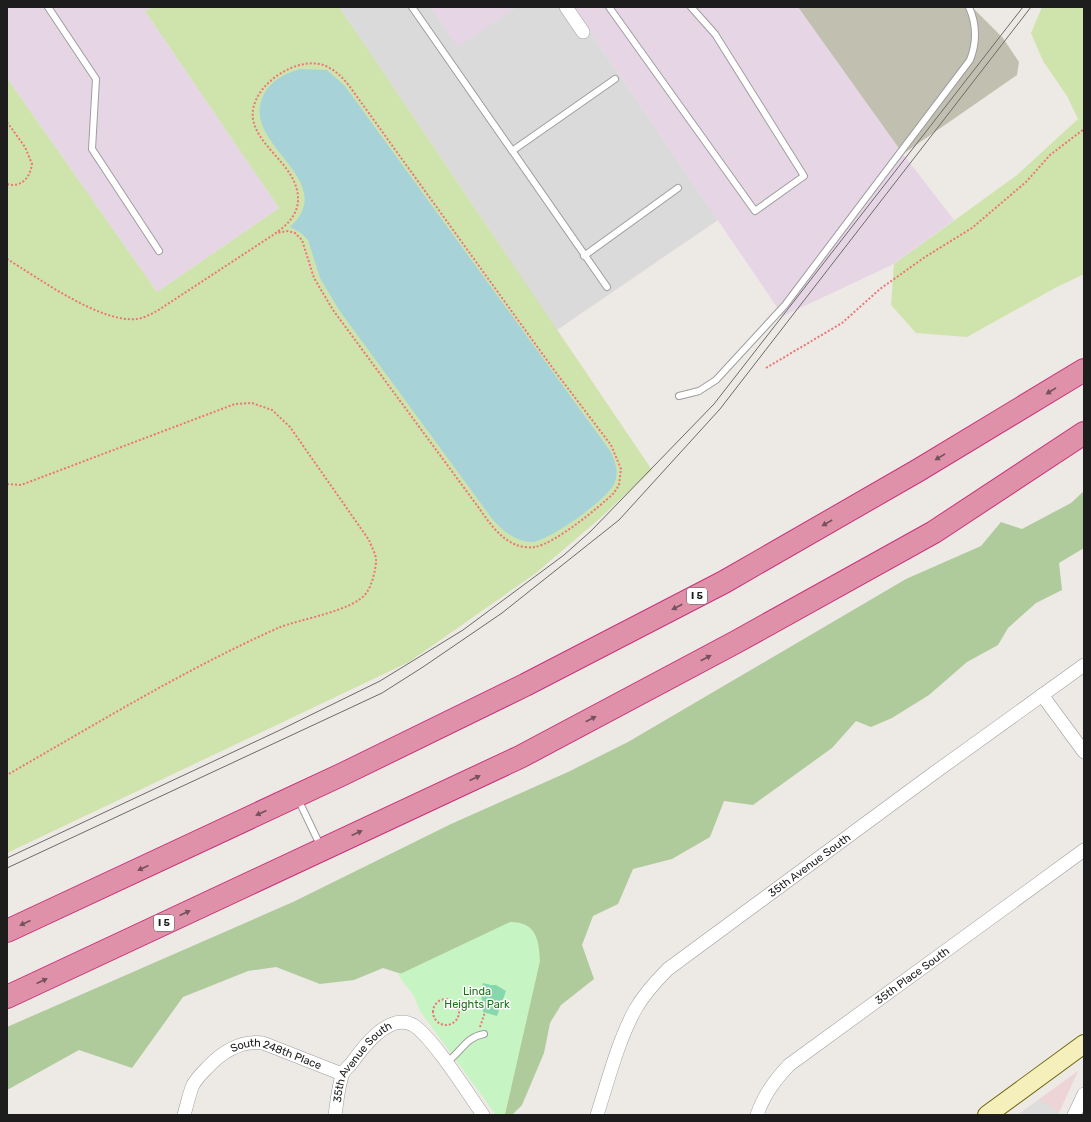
<svg xmlns="http://www.w3.org/2000/svg" width="1091" height="1122" viewBox="0 0 1091 1122" font-family="Rubik,sans-serif">
<style>
.residential{fill:#dbdada}
.commercial{fill:#edd4d6}
.industrial{fill:#e6d6e5}
.construction{fill:#c1bfb0}
.grass{fill:#cfe4ad}
.forest{fill:#afca9b}
.park{fill:#c6f5c3}
.pitch{fill:#87d7ad}
.parking{fill:#ddd}
.water{fill:#a7d3d8}
.lines{fill:none;stroke-linecap:round;stroke-linejoin:round}
.service-casing{stroke:#9e9e9e;stroke-width:8}
.minor-casing{stroke:#9e9e9e;stroke-width:14}
.secondary-casing{stroke:#6b680d;stroke-width:20}
.motorway-casing{stroke:#ca327a;stroke-width:24}
.path{stroke:#ee7477;stroke-width:2;stroke-dasharray:2 2;stroke-linecap:butt}
.service{stroke:#fff;stroke-width:6}
.minor{stroke:#fff;stroke-width:13}
.secondary{stroke:#f4efbb;stroke-width:18}
.motorway{stroke:#df91aa;stroke-width:22}
.tram{stroke:#6b6b6b;stroke-width:1}
.oneway{fill:#74515c}
.labels{text-anchor:middle;dominant-baseline:central;stroke-width:3;stroke-linejoin:round;paint-order:stroke}
.shield{fill:#fff;stroke:#616161;stroke-width:1}
.shield-label{font-size:10px;font-weight:bold;fill:#1d1d1d}
.street-label{font-size:11px;fill:#1d1d1d;stroke:#fff}
.park-label{font-size:11px;fill:#197214;stroke:#fff}
</style>
<rect width="100%" height="100%" fill="#ede9e4"/>
<path class="residential" d="M 339,7 L 431,7 L 458,46 L 516,7 L 573,7 L 718,220 L 557,330 Z"/>
<path class="commercial" d="M 1078,1071 L 1058,1115 L 1018,1115 L 1038,1100 Z"/>
<path class="industrial" d="M 7,7 L 154,7 L 145,11 L 279,208 L 157,292 L 7,78 Z
M 431,7 L 516,7 L 458,47 Z
M 573,7 L 798,7 L 903,154 L 954,220 L 894,264 L 783,316 Z"/>
<path class="construction" d="M 798,7 L 972,7 L 1003,38 L 1019,62 L 1017,75 L 903,154 Z"/>
<path class="grass" d="M 154,7 L 339,7 L 652,470 L 598,520 L 536,573 L 409,662 L 7,853 L 7,78 L 157,292 L 279,208 L 145,11 Z
M 1042,7 L 1084,7 L 1084,274 L 1055,288 L 967,337 L 916,333 L 891,305 L 894,264 L 1017,175 L 1078,119 L 1067,96 L 1043,61 L 1031,33 Z"/>
<path class="forest" d="M 1084,491 L 1084,548 L 1059,563 L 1062,590 L 1036,603 L 1008,628 L 998,645 L 967,662 L 929,695 L 892,718 L 871,727 L 856,721 L 832,748 L 753,805 L 724,801 L 710,837 L 672,859 L 633,869 L 618,904 L 593,916 L 582,945 L 594,979 L 561,1005 L 550,1023 L 544,1053 L 522,1105 L 512,1115 L 500,1115 L 427,982 L 383,968 L 354,980 L 320,984 L 276,967 L 248,971 L 183,997 L 132,1068 L 79,1050 L 7,1090 L 7,1027 L 293,902 L 451,824 L 568,772 L 628,742 L 906,579 L 981,546 L 1001,522 L 1022,529 L 1071,503 Z"/>
<path class="park" d="M 510,922 C 536,922 539,939 540,961 L 505,1115 L 496,1115 L 420,1011 L 414,996 L 398,975 Z"/>
<path class="pitch" d="M 483,983 L 491,985 L 496,985 L 506,991 L 497,1016 L 483,1012 C 483,998 479,997 483,983 Z"/>
<path class="parking" d="M 1040,1099 L 1059,1113 L 1058,1115 L 1018,1115 Z"/>
<path class="water" d="M 300,69 L 327,70 L 345,86 L 611,452 C 615,462 619,471 615,482 C 610,498 549,541 532,542 C 516,542 503,531 493,520 L 339,310 L 320,278 L 308,240 L 301,233 L 290,227 C 342,179 237,144 264,94 C 271,80 286,73 300,69 Z"/>
<g class="lines">
<g class="service-casing">
<path id="service" d="M 48,7 L 96,79 L 92,149 L 159,251
M 412,7 L 607,287
M 609,7 L 755,211 L 804,176 L 715,34 L 691,7
M 512,151 L 615,79
M 584,256 L 678,188
M 679,396 L 699,391 L 716,380 L 785,305 L 970,60 C 977,42 977,25 969,7
M 298,799 L 321,847
M 447,1062 C 461,1052 466,1037 484,1034"/>
</g>
<g class="minor-casing">
<g id="minor">
<path d="M 566,7 L 583,32"/>
<path d="M 1042,695 L 1084,752"/>
<path id="s1" d="M 184,1115 C 187,1105 189,1094 193,1085 C 196,1079 202,1073 207,1068 C 222,1052 240,1040 263,1043 L 342,1074"/>
<path id="s2" d="M 335,1115 C 337,1102 338,1088 342,1076 C 343,1071 348,1067 351,1064 C 363,1047 389,1012 413,1025 C 432,1036 469,1095 483,1115"/>
<path id="s3" d="M 597,1115 C 608,1081 618,1041 635,1010 C 644,994 655,982 668,969 L 934,773 L 1084,665"/>
<path id="s4" d="M 757,1115 C 764,1095 774,1081 789,1065 L 1084,850"/>
<path d="M 1074,1115 L 1084,1094"/>
</g>
</g>
<g class="secondary-casing">
<path id="secondary" d="M 987,1115 L 1084,1044"/>
</g>
<g class="motorway-casing">
<path id="motorway" d="M 7,931 L 343,774 L 525,685 L 724,582 L 917,471 L 1084,370
M 7,997 L 520,757 L 736,642 L 934,532 L 1084,433"/>
</g>
<path class="path" d="M 7,122 L 25,147 L 32,164 C 30,178 21,188 7,184
M 7,259 C 40,279 100,323 137,319 C 144,318 151,314 157,311 L 273,235 C 286,226 299,215 298,197 C 296,165 258,148 253,119 C 248,86 300,52 328,67 C 344,75 353,92 363,105 L 554,370 L 611,445 L 621,469 L 619,485 L 614,493 C 598,508 556,543 535,547 C 529,548 520,547 514,544 C 497,536 487,519 476,504 L 333,310 L 314,278 L 302,240 L 295,233 L 288,231 L 276,233
M 766,368 L 842,323 L 880,289 L 925,257 L 972,228 L 1026,182 L 1050,155 L 1084,129
M 7,484 L 21,485 L 235,404 L 252,403 L 272,410 L 290,427 L 369,540 C 371,546 376,554 376,560 C 376,569 372,585 367,592 C 355,611 299,619 278,628 C 184,670 96,724 7,775
M433 1012a13 13 0 1 1 26 0a13 13 0 1 1-26 0Z
M 480,1027 L 485,1012"/>
<use href="#service" class="service"/>
<use href="#minor" class="minor"/>
<use href="#secondary" class="secondary"/>
<use href="#motorway" class="motorway"/>
<path class="tram" d="M 7,858 L 278,731 L 380,681 L 463,630 L 564,555 L 591,531 L 714,404 L 1023,7
M 7,868 L 382,693 L 423,667 L 502,613 L 619,520 L 720,409 L 1031,7"/>
</g>
<defs><path id="oneway-solid" d="M-6-.8H1V-3.2L6.5 0L1 3.2V.8H-6Z"/></defs>
<g class="oneway">
<use href="#oneway-solid" transform="translate(1051 391) rotate(148)"/>
<use href="#oneway-solid" transform="translate(940 457) rotate(149)"/>
<use href="#oneway-solid" transform="translate(827 523) rotate(150)"/>
<use href="#oneway-solid" transform="translate(677 607) rotate(153)"/>
<use href="#oneway-solid" transform="translate(706 658) rotate(-28)"/>
<use href="#oneway-solid" transform="translate(591 719) rotate(-28)"/>
<use href="#oneway-solid" transform="translate(475 778) rotate(-25)"/>
<use href="#oneway-solid" transform="translate(261 813) rotate(155)"/>
<use href="#oneway-solid" transform="translate(357 833) rotate(-25)"/>
<use href="#oneway-solid" transform="translate(143 868) rotate(155)"/>
<use href="#oneway-solid" transform="translate(185 913) rotate(-25)"/>
<use href="#oneway-solid" transform="translate(25 923) rotate(155)"/>
<use href="#oneway-solid" transform="translate(42 981) rotate(-25)"/>
</g>
<g class="labels">
<g class="shield">
<rect x="687" y="588" width="20" height="16" rx="3"/>
<rect x="154" y="915" width="20" height="16" rx="3"/>
</g>
<g class="shield-label">
<text x="697" y="596">I 5</text>
<text x="164" y="923">I 5</text>
</g>
<g class="street-label">
<text stroke="none"><textPath href="#s3" startOffset="340">35th Avenue South</textPath></text>
<text stroke="none"><textPath href="#s4" startOffset="212">35th Place South</textPath></text>
<text stroke="none"><textPath href="#s1" startOffset="132">South 248th Place</textPath></text>
<text stroke="none"><textPath href="#s2" startOffset="62">35th Avenue South</textPath></text>
</g>
<g class="park-label">
<text x="477" y="991">Linda<tspan x="477" dy="13">Heights Park</tspan></text>
</g>
</g>
<rect width="1091" height="1122" fill="none" stroke="#1d1d1d" stroke-width="16"/>
</svg>
